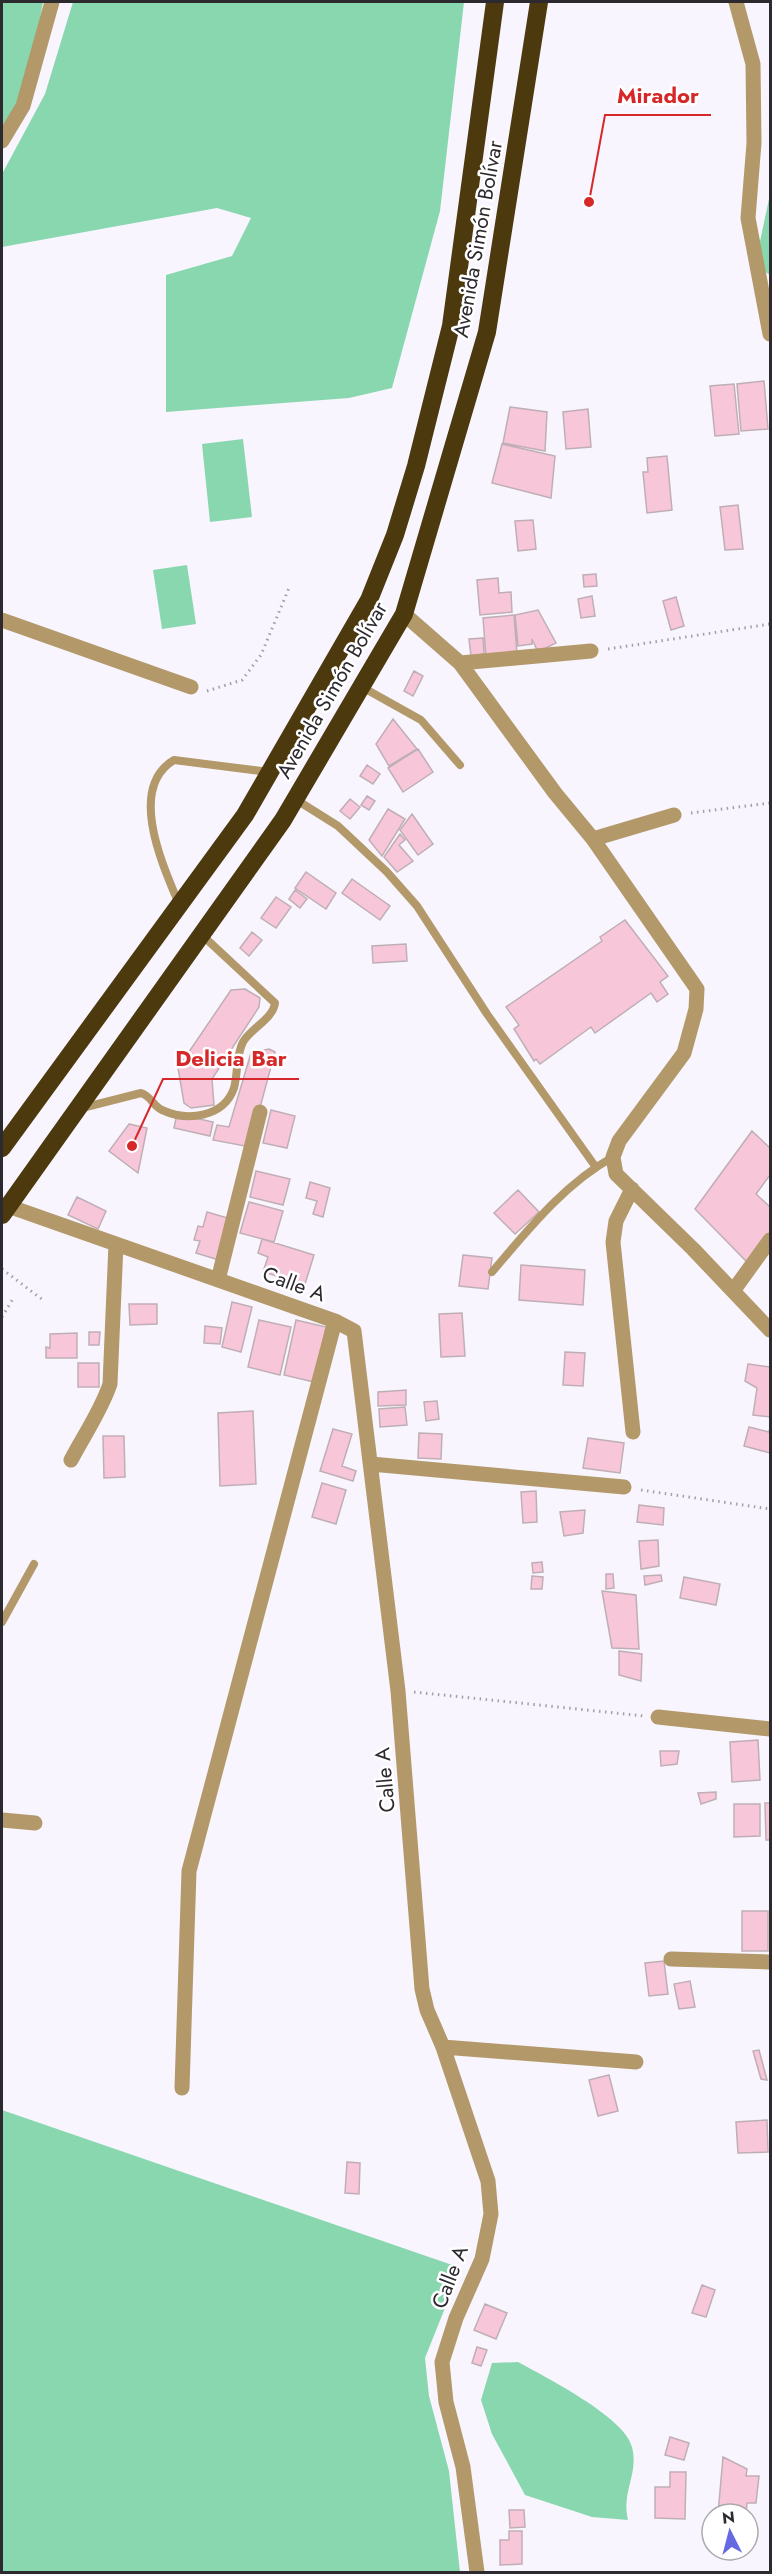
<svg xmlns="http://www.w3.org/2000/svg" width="772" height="2574" viewBox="0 0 772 2574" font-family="Jost,sans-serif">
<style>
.green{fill:#89d7af}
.building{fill:#f7c7d9;stroke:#c0aeb5;stroke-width:1.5}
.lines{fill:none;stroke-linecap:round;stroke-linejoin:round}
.path{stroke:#a29fa6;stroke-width:3;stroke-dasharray:1.5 4.5;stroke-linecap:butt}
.lane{stroke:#b39969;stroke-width:8}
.street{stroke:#b39969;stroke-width:15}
.highway{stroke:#4c390e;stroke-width:18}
.labels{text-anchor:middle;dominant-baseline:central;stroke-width:5;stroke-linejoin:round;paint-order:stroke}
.street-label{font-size:21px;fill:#2c292f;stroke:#fff}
.leader{fill:none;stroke:#d62828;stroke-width:2}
.callout-dot{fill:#d62828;stroke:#fff;stroke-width:2}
.callout-label{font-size:22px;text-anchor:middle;font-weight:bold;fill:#d62828;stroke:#fff;stroke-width:5;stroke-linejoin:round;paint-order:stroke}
</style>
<rect width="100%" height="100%" fill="#f8f5fe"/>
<path class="green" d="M 2,2 L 43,2 L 27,91 L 2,137 Z
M 73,2 L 464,2 L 440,211 L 392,388 L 349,398 L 166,412 L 166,275 L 232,256 L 251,218 L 217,208 L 2,247 L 2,174 L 45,94 Z
M 770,171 L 770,275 L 755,265 L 769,199 Z
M 243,439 L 252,517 L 210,522 L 202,444 Z
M 187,565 L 196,624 L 162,629 L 153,570 Z
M 2,2110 L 461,2268 L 425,2358 L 429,2396 L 449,2471 L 460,2572 L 2,2572 Z
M 518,2362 C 545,2377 625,2417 632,2447 C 639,2475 621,2491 628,2520 L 592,2517 L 525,2495 L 492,2434 L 481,2400 L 492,2363 Z"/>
<path class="building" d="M 764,381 L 768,429 L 741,431 L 737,384 Z
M 734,384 L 739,434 L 715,436 L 710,386 Z
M 510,407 L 547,412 L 545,451 L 503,443 Z
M 588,409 L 591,447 L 566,449 L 563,412 Z
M 502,444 L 555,456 L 551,498 L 492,483 Z
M 667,456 L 672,510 L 647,513 L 643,472 L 648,472 L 647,458 Z
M 738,505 L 743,549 L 725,550 L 720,507 Z
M 533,520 L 536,549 L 518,551 L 515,521 Z
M 596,574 L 597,586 L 584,587 L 583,575 Z
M 498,578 L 499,593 L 511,592 L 512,612 L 480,615 L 477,580 Z
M 592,596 L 595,616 L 581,618 L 578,599 Z
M 676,597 L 684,626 L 671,630 L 663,601 Z
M 538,610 L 556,643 L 538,652 L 532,639 L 532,644 L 518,646 L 515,615 Z
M 514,615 L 517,654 L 486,657 L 483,618 Z
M 483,638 L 484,654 L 471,656 L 469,639 Z
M 414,671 L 423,676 L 413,696 L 404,691 Z
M 393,719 L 417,749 L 389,766 L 376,744 Z
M 418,749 L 433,772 L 403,792 L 388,768 Z
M 367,765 L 380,774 L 373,784 L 360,776 Z
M 367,796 L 375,801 L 369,810 L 361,805 Z
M 350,799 L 360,807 L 350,819 L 340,811 Z
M 388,809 L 405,819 L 382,856 L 369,840 Z
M 412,814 L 433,844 L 418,855 L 400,830 Z
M 400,834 L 405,840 L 399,845 L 413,861 L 397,872 L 384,857 Z
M 306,872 L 336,893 L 326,909 L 295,888 Z
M 352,879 L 390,906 L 380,920 L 342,893 Z
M 295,890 L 307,899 L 300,908 L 289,899 Z
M 276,897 L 291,907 L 276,928 L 261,918 Z
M 625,920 L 668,976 L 660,982 L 668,994 L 657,1002 L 651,993 L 595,1033 L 591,1027 L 540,1064 L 536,1059 L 534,1061 L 514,1029 L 519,1025 L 506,1007 L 602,941 L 600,937 Z
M 252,932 L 262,940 L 249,956 L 240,948 Z
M 406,944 L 407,961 L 373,963 L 372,946 Z
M 245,989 L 260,998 L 259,1007 L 212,1079 L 214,1105 L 191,1108 L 184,1103 L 178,1068 L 231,990 Z
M 269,1049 L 275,1052 L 251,1141 L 245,1146 L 213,1140 L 217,1125 L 229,1127 L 251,1053 Z
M 271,1110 L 295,1116 L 287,1148 L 263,1143 Z
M 177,1114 L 213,1122 L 210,1136 L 174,1128 Z
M 129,1124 L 147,1128 L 138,1173 L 109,1151 Z
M 752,1131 L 770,1148 L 770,1175 L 756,1194 L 770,1207 L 770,1234 L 748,1263 L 695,1209 Z
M 256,1171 L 290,1179 L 283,1205 L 250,1197 Z
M 310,1182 L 330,1188 L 323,1217 L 313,1214 L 317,1201 L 306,1198 Z
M 518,1190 L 539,1212 L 515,1234 L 494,1213 Z
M 77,1197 L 106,1211 L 98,1229 L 68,1215 Z
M 249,1202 L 283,1211 L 274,1242 L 240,1233 Z
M 207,1212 L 231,1219 L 219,1260 L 196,1253 L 200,1241 L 194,1240 L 198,1226 L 203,1227 Z
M 262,1239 L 314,1255 L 305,1284 L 263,1272 L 268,1257 L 258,1253 Z
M 463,1255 L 492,1258 L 488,1289 L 459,1286 Z
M 521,1265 L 585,1270 L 583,1305 L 519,1300 Z
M 232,1302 L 252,1307 L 241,1352 L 222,1347 Z
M 129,1304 L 157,1304 L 157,1324 L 130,1325 Z
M 462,1313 L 465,1356 L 441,1357 L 439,1314 Z
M 259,1320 L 291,1327 L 280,1375 L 248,1367 Z
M 296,1320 L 326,1327 L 314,1382 L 284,1375 Z
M 205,1326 L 222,1328 L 220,1344 L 204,1343 Z
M 89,1332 L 100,1332 L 99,1345 L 89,1345 Z
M 77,1333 L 77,1358 L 46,1358 L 46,1347 L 50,1348 L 50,1334 Z
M 565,1352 L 585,1353 L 583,1386 L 563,1385 Z
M 78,1363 L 99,1363 L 99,1387 L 78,1387 Z
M 748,1364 L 770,1367 L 770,1417 L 753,1415 L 757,1388 L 745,1381 Z
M 406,1390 L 406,1405 L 378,1406 L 378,1392 Z
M 437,1401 L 439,1419 L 426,1421 L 424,1402 Z
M 405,1407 L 407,1425 L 380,1427 L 379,1409 Z
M 253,1411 L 256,1484 L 220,1486 L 218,1413 Z
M 749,1427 L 769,1432 L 770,1427 L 770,1453 L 744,1446 Z
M 333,1429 L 352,1434 L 342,1466 L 356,1471 L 353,1481 L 320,1471 Z
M 419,1433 L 442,1434 L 441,1459 L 418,1458 Z
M 103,1436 L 124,1436 L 125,1477 L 104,1478 Z
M 588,1438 L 624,1443 L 620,1473 L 583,1468 Z
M 322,1483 L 346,1490 L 336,1524 L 312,1517 Z
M 536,1491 L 537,1522 L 523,1523 L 521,1492 Z
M 639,1505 L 664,1508 L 663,1525 L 637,1522 Z
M 585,1510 L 583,1533 L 564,1536 L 560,1512 Z
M 658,1540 L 659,1566 L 641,1569 L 639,1541 Z
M 542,1562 L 543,1572 L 533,1573 L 532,1563 Z
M 606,1574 L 613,1574 L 614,1588 L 606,1589 Z
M 661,1575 L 662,1581 L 645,1585 L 644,1576 Z
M 532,1576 L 543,1577 L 542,1589 L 531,1589 Z
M 684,1577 L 720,1584 L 716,1605 L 680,1598 Z
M 602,1591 L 636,1595 L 639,1649 L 612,1648 Z
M 619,1651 L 642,1654 L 641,1681 L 619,1675 Z
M 758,1740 L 760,1780 L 732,1782 L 730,1742 Z
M 660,1751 L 679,1751 L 677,1764 L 661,1766 Z
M 716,1792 L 716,1799 L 701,1804 L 698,1793 Z
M 765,1803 L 770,1803 L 770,1840 L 766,1840 Z
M 734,1804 L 760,1804 L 760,1836 L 734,1837 Z
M 742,1911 L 768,1911 L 768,1951 L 742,1951 Z
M 664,1961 L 668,1994 L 649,1996 L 645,1963 Z
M 690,1981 L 695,2007 L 679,2009 L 674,1984 Z
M 759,2050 L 767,2080 L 761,2079 L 753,2051 Z
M 609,2075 L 618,2111 L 598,2116 L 589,2080 Z
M 767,2120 L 768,2152 L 738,2153 L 736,2122 Z
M 347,2162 L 360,2163 L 359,2194 L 345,2193 Z
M 702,2285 L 715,2290 L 706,2317 L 692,2313 Z
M 485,2304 L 507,2313 L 496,2339 L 474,2330 Z
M 477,2347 L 487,2350 L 481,2366 L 472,2363 Z
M 670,2437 L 689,2443 L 684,2460 L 665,2455 Z
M 723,2457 L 747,2469 L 746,2476 L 759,2476 L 756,2503 L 747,2503 L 746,2514 L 718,2514 Z
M 670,2472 L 686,2472 L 685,2519 L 655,2518 L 655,2487 L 670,2487 Z
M 509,2510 L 524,2510 L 525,2527 L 510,2528 Z
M 509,2531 L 522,2531 L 522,2564 L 500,2565 L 500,2540 L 509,2540 Z"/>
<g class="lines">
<path class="path" d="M 608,649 L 770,624
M 207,691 L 242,680 L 261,655 L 289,588
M 691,813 L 770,803
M 2,1269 L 43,1300
M 2,1317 L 14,1297
M 641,1490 L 770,1509
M 414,1692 L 644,1716"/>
<path class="lane" d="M 362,687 L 421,720 L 460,765
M 295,799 L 338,826 L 387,872 L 417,906 L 487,1014 L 595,1166
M 179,904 C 163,866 127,788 174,760 L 269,772
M 82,1108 L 141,1093 C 151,1096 153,1106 162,1110 C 188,1122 224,1117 234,1088 C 238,1073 236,1055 243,1042 C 251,1028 273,1019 275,1003 L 202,935
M 492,1272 C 528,1230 564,1184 613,1157
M 2,1622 L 34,1564"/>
<path class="street" d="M 736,2 L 753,64 L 754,143 L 748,218 L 770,334
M 2,141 L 23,106 L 52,2
M 404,614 L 460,663 L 555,793 L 593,839 L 697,989 L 696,1009 L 684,1053 L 619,1141 L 613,1157 L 616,1174 L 693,1249 L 770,1330
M 2,620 L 191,687
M 460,663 L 591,651
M 593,839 L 674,815
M 632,1189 L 616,1221 L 613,1242 L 633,1432
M 8,1206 L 335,1321 L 354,1331 L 398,1691 L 422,1989 L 427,2010 L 443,2047 L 488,2181 L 491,2214 L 482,2259 L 456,2318 L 442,2362 L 446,2402 L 463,2467 L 477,2572
M 218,1280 L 260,1112
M 733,1291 L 770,1240
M 71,1460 C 84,1435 101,1411 110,1384 L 116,1244
M 371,1464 L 624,1487
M 658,1717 L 770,1729
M 2,1820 L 35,1823
M 671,1959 L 770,1962
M 443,2047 L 636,2062
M 182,2088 L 189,1871 L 335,1321"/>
<path class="highway" d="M 2,1148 L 245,815 L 369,600 L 395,535 L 416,466 L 451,326 L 495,2
M 2,1215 L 283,820 L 404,614 L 487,332 L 539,2"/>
</g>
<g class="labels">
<g class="street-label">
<text transform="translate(478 239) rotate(-80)">Avenida Simón Bolívar</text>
<text transform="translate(332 690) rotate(-60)">Avenida Simón Bolívar</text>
<text transform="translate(294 1284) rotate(20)">Calle A</text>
<text transform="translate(385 1780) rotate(-95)">Calle A</text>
<text transform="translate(450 2277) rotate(-69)">Calle A</text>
</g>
</g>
<path class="leader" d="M589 202L605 115H711M132 1146L163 1079H299"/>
<g class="callout-dot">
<circle cx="589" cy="202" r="6"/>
<circle cx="132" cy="1146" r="6"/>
</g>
<g class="callout-label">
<text x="658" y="103">Mirador</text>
<text x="231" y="1066">Delicia Bar</text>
</g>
<rect width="772" height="2574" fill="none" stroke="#2c292f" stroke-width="6"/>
<g transform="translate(730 2532) rotate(354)"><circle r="28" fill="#ffffff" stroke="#aba9ac" stroke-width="1.5"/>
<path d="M0-4.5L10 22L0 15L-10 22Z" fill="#6569e2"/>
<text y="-9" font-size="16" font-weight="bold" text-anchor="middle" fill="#2c292f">N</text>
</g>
</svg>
